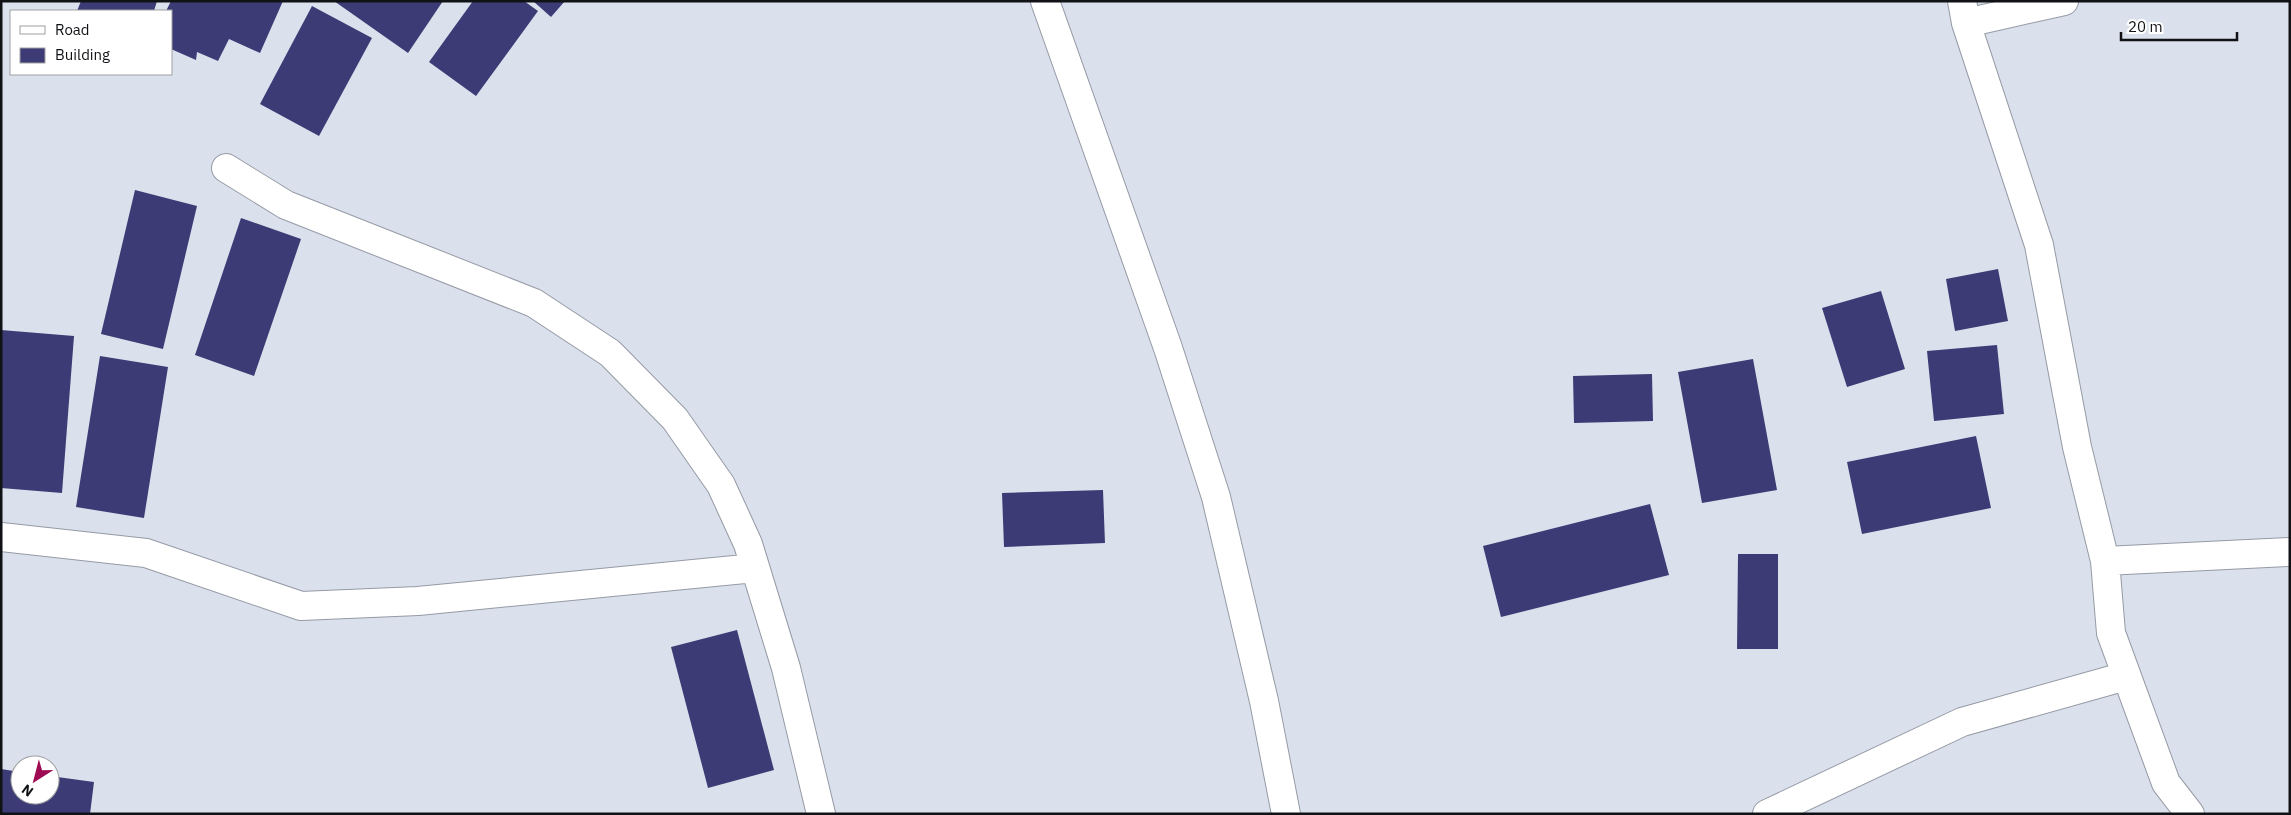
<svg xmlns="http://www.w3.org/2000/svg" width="2291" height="815" viewBox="0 0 2291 815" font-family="'IBM Plex Sans',sans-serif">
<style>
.building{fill:#3d3b75}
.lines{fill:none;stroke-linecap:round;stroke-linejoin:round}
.minor-casing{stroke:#959aa5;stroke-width:30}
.secondary-casing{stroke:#959aa5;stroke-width:30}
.minor{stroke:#fff;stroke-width:28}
.secondary{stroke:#fff;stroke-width:28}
</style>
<rect width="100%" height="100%" fill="#dae1ec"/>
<path class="building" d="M 81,1 L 157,1 L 154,11 L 77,11 Z
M 171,1 L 283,1 L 260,53 L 229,39 L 218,61 L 197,52 L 196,60 L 171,49 L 171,11 L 166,11 Z
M 334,1 L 443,1 L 408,53 Z
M 473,1 L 524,1 L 538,11 L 476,96 L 429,62 Z
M 533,1 L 565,1 L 551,17 Z
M 312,6 L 372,38 L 319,136 L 260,104 Z
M 135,190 L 197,206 L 163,349 L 101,334 Z
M 241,218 L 301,239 L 254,376 L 195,355 Z
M 1998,269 L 2008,321 L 1955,331 L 1946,279 Z
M 1881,291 L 1905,369 L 1847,387 L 1822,308 Z
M 1,330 L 74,336 L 62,493 L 1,488 Z
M 1997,345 L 2004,414 L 1934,421 L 1927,351 Z
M 100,356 L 168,367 L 144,518 L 76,507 Z
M 1753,359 L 1777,490 L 1702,503 L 1678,372 Z
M 1652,374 L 1653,421 L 1574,423 L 1573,376 Z
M 1976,436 L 1991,508 L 1862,534 L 1847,462 Z
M 1103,490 L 1105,543 L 1004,547 L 1002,493 Z
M 1650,504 L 1669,575 L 1501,617 L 1483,546 Z
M 1738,554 L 1778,554 L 1778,649 L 1737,649 Z
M 737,630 L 774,770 L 708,788 L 671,647 Z
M 1,769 L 20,772 L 20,795 L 50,795 L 50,776 L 94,782 L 90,814 L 1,814 Z"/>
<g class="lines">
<g class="minor-casing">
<path id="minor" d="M 1962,1 L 1966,23 L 2039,245 L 2077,447 L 2105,561 L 2111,633 L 2166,783 L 2190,814
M 1966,23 L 2064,1
M 226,168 L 286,205 L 534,303 L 610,353 L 675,419 L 721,485 L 748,544 L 786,668 L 821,814
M 1,537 L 146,553 L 301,606 L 418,601 L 755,568
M 2105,561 L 2290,552
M 1767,814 L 1962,722 L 2126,676"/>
</g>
<g class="secondary-casing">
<path id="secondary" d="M 1045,1 L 1168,348 L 1216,497 L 1264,701 L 1286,814"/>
</g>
<use href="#minor" class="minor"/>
<use href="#secondary" class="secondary"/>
</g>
<rect width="2291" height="815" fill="none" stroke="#101216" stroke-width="5"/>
<rect x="10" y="10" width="162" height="65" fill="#ffffff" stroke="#9fa0a2"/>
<rect x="20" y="26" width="25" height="8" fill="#ffffff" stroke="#9fa0a2"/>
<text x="55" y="35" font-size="15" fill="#101216">Road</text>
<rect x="20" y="48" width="25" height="15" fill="#3d3b75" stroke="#9fa0a2"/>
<text x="55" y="60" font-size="15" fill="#101216">Building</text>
<g transform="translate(35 780) rotate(216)"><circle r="24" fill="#ffffff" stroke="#9fa0a2"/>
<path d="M0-4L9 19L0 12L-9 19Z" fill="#9f0b52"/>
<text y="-8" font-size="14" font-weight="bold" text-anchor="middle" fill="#101216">N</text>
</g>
<path d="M2121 32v8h116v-8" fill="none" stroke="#101216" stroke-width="2.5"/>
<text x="2128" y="32" font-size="15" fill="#101216" stroke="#ffffff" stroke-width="4" paint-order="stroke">20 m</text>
</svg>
